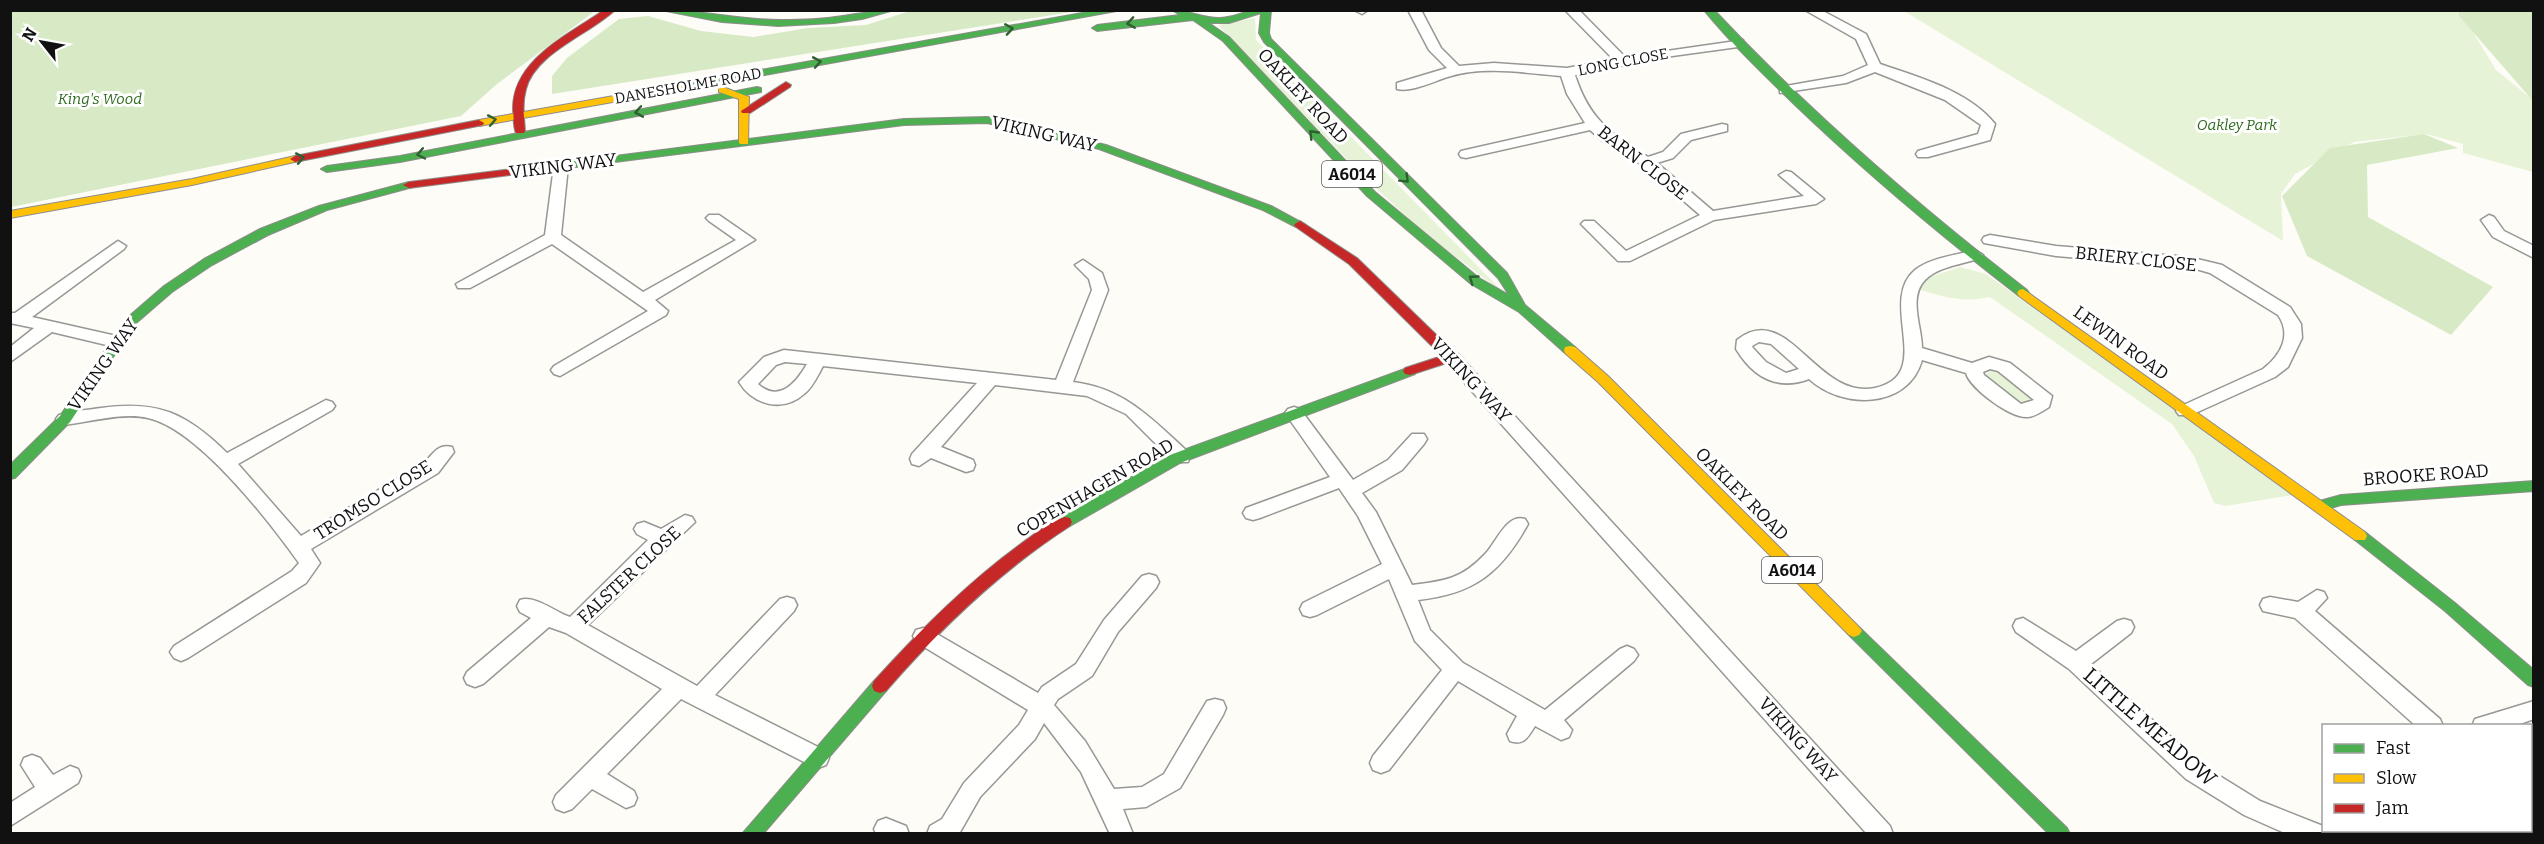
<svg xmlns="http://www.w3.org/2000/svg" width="2544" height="844" viewBox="0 0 2544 844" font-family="Bitter,serif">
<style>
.green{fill:#e7f3d7}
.forest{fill:#d8eac5}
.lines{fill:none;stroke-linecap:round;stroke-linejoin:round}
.street-casing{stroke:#979795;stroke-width:3}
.fast-casing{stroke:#8e8d8b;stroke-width:2}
.slow-casing{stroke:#8e8d8b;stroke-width:2}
.jam-casing{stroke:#8e8d8b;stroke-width:2}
.street{fill:#fffffe;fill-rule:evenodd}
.fast{fill:#4caf50;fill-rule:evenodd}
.slow{fill:#ffc107;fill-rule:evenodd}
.jam{fill:#c62828;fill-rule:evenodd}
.oneway{stroke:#2e6030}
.labels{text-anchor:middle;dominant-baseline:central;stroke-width:6;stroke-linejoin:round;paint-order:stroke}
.far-street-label{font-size:15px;fill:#111;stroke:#fff}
.far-park-label{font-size:15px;font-style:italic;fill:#2f6b1f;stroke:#fff}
.shield{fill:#fff;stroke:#585858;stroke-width:1.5}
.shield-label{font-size:16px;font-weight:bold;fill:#111}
.street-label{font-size:18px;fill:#111;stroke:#fff}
.near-street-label{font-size:21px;fill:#111;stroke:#fff}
</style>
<rect width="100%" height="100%" fill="#fdfcf7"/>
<path class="green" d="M 1904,11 L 2460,11 L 2496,70 L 2533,100 L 2533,172 L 2463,153 L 2463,144 L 2426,134 L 2354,142 L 2295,174 L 2281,194 L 2283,241 Z
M 1255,18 L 1256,40 L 1507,296 L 1420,229 L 1363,176 L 1218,25 Z
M 1960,267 L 1986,274 L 2293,495 L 2225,506 L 2214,503 L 2194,456 L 2172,424 L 1990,297 C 1965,303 1942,297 1918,289 L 1927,278 Z
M 1990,370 L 2001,371 L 2034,397 L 2026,403 L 2013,400 L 1984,377 Z"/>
<path class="forest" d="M 11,11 L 595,11 L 497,84 L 461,116 L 11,207 Z
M 910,11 L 1078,11 L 552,94 L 552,76 L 567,58 L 619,19 L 648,16 L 701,31 L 753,37 L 808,28 L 866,25 Z
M 2459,11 L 2533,11 L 2533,101 L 2459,16 Z
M 2424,134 L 2458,148 L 2367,165 L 2368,217 L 2493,287 L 2451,335 L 2307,256 L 2282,196 L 2330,148 Z"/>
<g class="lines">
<g class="street-casing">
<path id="street" d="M 1354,10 L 1368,10 L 1362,14 Z
M 1408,10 L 1421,10 L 1441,48 L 1459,66 L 1494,63 L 1567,68 L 1613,59 L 1565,10 L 1579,10 L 1625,57 L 1743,40 L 1743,46 L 1738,47 L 1665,57 L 1575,75 C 1589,119 1610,133 1648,157 L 1663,152 L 1681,134 L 1722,124 L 1727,125 L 1727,131 L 1691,140 L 1673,158 L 1657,163 L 1713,211 L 1804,196 L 1779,175 L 1786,171 L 1791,172 L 1824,199 L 1816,204 L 1714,220 L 1630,261 L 1618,261 L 1581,224 L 1584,221 L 1594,221 L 1626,251 L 1700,215 L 1642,165 L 1604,142 L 1590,130 L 1466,158 L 1461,157 L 1459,154 L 1461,151 L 1585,123 L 1567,94 L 1561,76 C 1526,73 1485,66 1451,76 C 1436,80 1412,93 1397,89 L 1397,83 L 1447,68 L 1429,50 Z
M 1805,10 L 1821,10 L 1866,34 L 1880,64 C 1918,77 1969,91 1995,124 L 1990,140 L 1928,157 L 1918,157 L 1916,154 L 1918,151 L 1978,134 L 1981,125 L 1945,100 L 1875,72 L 1846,83 L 1780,93 L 1780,87 L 1843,76 L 1868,65 L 1856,39 Z
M 561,162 L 568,166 L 561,235 L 643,292 L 736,240 L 709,221 L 706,218 L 709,215 L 719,215 L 755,240 L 655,300 L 668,311 L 666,315 L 560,376 L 554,374 L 551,370 L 554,366 L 648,311 L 552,244 L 470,288 L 458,288 L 456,284 L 545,235 L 554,166 Z
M 2489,215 L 2494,217 L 2504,231 L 2534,246 L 2534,258 L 2493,237 L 2481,220 Z
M 1990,235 L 2056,246 L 2189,257 L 2222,265 L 2290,307 L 2301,324 L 2302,338 L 2288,367 L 2275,377 L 2191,415 L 2179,415 L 2176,411 L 2179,407 L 2263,369 C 2281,355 2292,335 2278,315 L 2210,273 L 2189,267 L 2056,256 L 1984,243 L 1982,240 L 1984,237 Z
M 118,241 L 126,246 L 124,249 L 32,317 L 121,337 L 123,341 L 121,345 L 115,347 L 52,332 L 10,362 L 10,347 L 34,328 L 10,323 L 10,313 L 15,313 Z
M 1975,250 L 1983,255 L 1981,258 C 1949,268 1912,269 1917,311 C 1918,324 1922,336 1922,348 L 1972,363 L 1989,357 L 2010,363 L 2052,396 L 2049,407 C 2043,411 2034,417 2027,417 C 2010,418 1970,388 1966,373 L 1922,360 C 1908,410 1841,409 1809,379 C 1777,391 1753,377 1736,349 L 1737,340 C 1788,299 1816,400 1875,388 C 1936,375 1877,302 1915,270 C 1930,258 1956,255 1975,250 ZM 1759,342 L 1771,344 L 1799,369 L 1786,373 L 1766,362 L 1753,348 L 1752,346 ZM 1990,369 L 1998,371 L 2034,400 L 2021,404 L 1984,375 L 1983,372 Z
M 1083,260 L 1102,273 L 1108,290 L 1073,382 C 1124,388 1152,419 1188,452 L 1190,457 L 1188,462 L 1174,462 L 1126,414 L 1087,396 L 995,385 L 941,447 L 973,460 L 975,465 L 973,470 L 966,472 L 931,458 L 919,466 L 912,464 L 910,459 L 912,454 L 977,383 L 823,366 C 818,375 813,387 804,394 C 783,413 753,405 739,382 L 764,357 L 784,350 L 1056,380 L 1092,290 L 1089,279 L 1075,265 ZM 785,362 L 807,364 C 796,383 779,403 758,384 L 776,365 Z
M 1451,351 L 1457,353 L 1890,826 L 1893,834 L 1867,834 L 1445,361 L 1442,357 L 1445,353 Z
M 326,400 L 332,402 L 335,406 L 332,410 L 238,464 L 301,536 L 424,463 C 433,454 438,443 452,447 L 454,452 L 438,473 L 311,549 L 320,563 L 306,583 L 188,658 L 181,661 L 174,658 L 170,652 L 174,646 L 292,571 L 299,563 C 269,521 198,429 148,418 C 123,412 90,422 65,425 L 59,423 L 56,419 L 59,415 C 72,411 87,410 101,408 C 158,400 186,413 227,453 Z
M 1294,407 L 1300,409 L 1353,480 L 1388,460 L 1412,434 L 1424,434 L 1427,439 L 1424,444 L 1402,470 L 1362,493 L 1376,512 L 1412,585 C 1445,581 1462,579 1486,553 C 1497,541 1507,513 1525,519 L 1528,524 C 1501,573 1474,594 1418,600 L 1430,630 L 1463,663 L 1545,710 L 1620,649 L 1627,646 L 1634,649 L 1638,655 L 1634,661 L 1564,720 L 1572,730 L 1569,737 L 1561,740 L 1535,726 C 1528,737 1524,746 1510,741 L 1507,734 L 1517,716 L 1458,681 L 1389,770 L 1381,773 L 1373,770 L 1370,763 L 1373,756 L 1442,670 L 1415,641 L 1389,579 L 1317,615 L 1310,617 L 1303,615 L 1300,609 L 1303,603 L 1382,564 L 1358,516 L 1339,488 L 1260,518 L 1253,520 L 1246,518 L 1243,513 L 1246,508 L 1330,477 L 1285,413 L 1288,409 Z
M 685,515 L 692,517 L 695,522 L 588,625 L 697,686 L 780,599 L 787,597 L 794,599 L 797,605 L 794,611 L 715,695 L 826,751 L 829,758 L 826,765 L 818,768 L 810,765 L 681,699 L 607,774 L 634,791 L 637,798 L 634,805 L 626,808 L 592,789 L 572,809 L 564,812 L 556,809 L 553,802 L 556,795 L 662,689 L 566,633 L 549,627 L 483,684 L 475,687 L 467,684 L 464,678 L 467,672 L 531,618 L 520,612 L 517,606 L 520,600 C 535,595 555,612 570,617 L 648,540 L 637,534 L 634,529 L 637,524 L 644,522 L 661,529 Z
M 1149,574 L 1156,576 L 1159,582 L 1156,588 L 1118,632 L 1092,676 L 1058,699 L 1054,705 L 1085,741 L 1114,789 L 1142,787 L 1164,774 L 1207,701 L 1215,699 L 1223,701 L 1226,708 L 1223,715 L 1180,788 L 1146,807 L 1123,809 L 1133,834 L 1110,834 L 1081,772 L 1044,723 L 1035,739 L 980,797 L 959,834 L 927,834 L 930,826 L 942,819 L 964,783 L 1019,725 L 1028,710 L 916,642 L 913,636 L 916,630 L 923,628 L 930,630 L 1038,693 L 1042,687 L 1076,664 L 1104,620 L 1142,576 Z
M 2317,590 L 2324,592 L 2327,598 L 2315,611 L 2440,719 L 2443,726 L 2416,726 L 2295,618 L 2263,611 L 2260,605 L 2263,599 L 2270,597 L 2298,602 Z
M 2023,618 L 2076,651 L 2117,621 L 2124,619 L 2131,621 L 2134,627 L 2131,633 L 2091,664 L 2202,765 L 2260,801 L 2323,826 L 2326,832 L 2350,830 L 2349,834 L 2287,834 L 2244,815 L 2186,779 L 2069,669 L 2016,632 L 2013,626 L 2016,620 Z
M 2534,701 L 2534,719 L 2514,726 L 2472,726 L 2475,719 Z
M 32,755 L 40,758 L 53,775 L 70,766 L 78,769 L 81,776 L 78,783 L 10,826 L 10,803 L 35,787 L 21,765 L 24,758 Z
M 886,818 L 906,826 L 909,834 L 876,834 L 874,829 L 878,821 Z"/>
</g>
<g class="fast-casing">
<path id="fast" d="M 661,10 C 701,10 740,20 780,20 C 798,20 817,20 835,17 C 855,15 874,10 894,10 L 862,19 L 834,23 L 778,26 L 722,22 Z
M 1099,10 L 1122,10 L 687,89 L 682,86 L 687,83 Z
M 1172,10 C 1188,10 1202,18 1219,18 C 1231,18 1240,13 1251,11 C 1257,9 1265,10 1271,10 L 1269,33 L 1271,39 L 1507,273 L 1525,305 L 1575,347 L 1576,350 L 1575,353 L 1565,353 L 1519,312 L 1471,284 L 1367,196 L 1223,41 L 1193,20 L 1097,31 L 1092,28 L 1097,25 L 1180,15 ZM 1261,13 L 1259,33 L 1264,42 L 1498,278 L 1509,295 L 1479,278 L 1375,192 L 1229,37 L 1209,23 L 1229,23 Z
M 1704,10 L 1714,10 C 1811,113 1916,204 2027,290 L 2029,293 L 2027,296 L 2019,296 C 1940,235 1864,171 1793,103 C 1762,73 1731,43 1704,10 Z
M 757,87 L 761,88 L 761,92 L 400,162 L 327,172 L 321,169 L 327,166 L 400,156 Z
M 987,117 L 1106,145 L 1271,206 L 1306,225 L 1304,227 L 1296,227 L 1263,210 L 1099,149 L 987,123 L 904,125 L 552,170 L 546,167 L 552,164 L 904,119 Z
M 409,182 L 413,183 L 413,187 L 327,210 L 268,235 L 212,265 L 172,292 L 135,324 L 70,422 L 15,478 L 10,479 L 10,465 L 60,416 L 127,318 L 164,286 L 204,259 L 260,229 L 319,206 Z
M 1410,367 L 1415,368 L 1417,371 L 1415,374 L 1180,463 L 1070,526 L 1060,526 L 1058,522 L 1060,518 L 1170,455 Z
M 2534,481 L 2534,491 L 2341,505 L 2321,511 L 2316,510 L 2314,506 L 2316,502 L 2341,495 Z
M 2360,530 L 2365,532 L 2455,603 L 2534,670 L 2534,687 L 2528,685 L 2445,611 L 2355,540 L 2353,536 L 2355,532 Z
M 1854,625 L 1859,627 L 2067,828 L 2070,834 L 2049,834 L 1849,635 L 1846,631 L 1849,627 Z
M 880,679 L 886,681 L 888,686 L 886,691 L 763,834 L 742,834 L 874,681 Z"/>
</g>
<g class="slow-casing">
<path id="slow" d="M 687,83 L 691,84 L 691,88 L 479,126 L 474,123 L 479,120 Z
M 723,87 L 749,97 L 748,144 L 740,144 L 739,142 L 739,99 L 719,92 L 719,88 Z
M 295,156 L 300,159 L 299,161 L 192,185 L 10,218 L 10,211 L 192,179 Z
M 2023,289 L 2365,532 L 2367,536 L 2365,540 L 2355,540 L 2019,296 L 2017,293 L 2019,290 Z
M 1570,346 L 1575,347 L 1608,376 L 1859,627 L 1862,631 L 1859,635 L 1854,637 L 1849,635 L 1598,382 L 1565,353 L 1564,350 L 1565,347 Z"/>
</g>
<g class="jam-casing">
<path id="jam" d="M 604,10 L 615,10 C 590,34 535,53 526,89 C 522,103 524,117 525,131 L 524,133 L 516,133 C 513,126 514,118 513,110 C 512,60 568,35 604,10 Z
M 786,82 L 791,85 L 790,87 L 750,113 L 742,113 L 741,111 Z
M 479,120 L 484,123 L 483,125 L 295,162 L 290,159 L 295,156 Z
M 552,164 L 558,167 L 556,169 L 409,188 L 403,185 L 409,182 Z
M 1300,221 L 1357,258 L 1456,354 L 1457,357 L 1456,360 L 1410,375 L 1405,374 L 1403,371 L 1405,368 L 1442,356 L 1349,264 L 1296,227 L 1294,225 L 1296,223 Z
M 1065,517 L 1070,518 L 1072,522 L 1070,526 C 1000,571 941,628 886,691 L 880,693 L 874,691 L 872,686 L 874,681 C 919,631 967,583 1022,543 C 1035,534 1050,521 1065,517 Z"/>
</g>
<use href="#street" class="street"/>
<use href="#fast" class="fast"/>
<use href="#slow" class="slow"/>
<use href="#jam" class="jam"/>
</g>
<defs><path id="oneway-chevron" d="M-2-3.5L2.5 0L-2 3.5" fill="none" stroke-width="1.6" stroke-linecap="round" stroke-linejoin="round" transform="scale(1.5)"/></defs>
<g class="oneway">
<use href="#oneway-chevron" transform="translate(1131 23) rotate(171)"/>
<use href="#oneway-chevron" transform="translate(1009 29) rotate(-9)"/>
<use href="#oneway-chevron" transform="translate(817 62) rotate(-10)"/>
<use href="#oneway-chevron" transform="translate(639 112) rotate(170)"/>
<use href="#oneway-chevron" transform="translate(492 120) rotate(-11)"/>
<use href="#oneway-chevron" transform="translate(1313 134) rotate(-134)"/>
<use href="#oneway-chevron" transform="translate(421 154) rotate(168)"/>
<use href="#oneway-chevron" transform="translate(300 158) rotate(-11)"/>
<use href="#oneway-chevron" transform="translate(1405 179) rotate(45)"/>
<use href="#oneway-chevron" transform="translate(1473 279) rotate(-144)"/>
</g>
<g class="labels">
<g class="far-street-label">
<text transform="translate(1623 62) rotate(-11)">LONG CLOSE</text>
<text transform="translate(688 86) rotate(-10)">DANESHOLME ROAD</text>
</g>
<g class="far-park-label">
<text x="100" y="99">King's Wood</text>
<text x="2237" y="125">Oakley Park</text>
</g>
<g class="shield">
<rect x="1322" y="161" width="60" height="26" rx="4.5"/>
<rect x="1762" y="557" width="60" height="26" rx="4.5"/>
</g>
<g class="shield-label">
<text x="1352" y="174">A6014</text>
<text x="1792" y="570">A6014</text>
</g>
<g class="street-label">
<text transform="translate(1303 96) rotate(47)">OAKLEY ROAD</text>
<text transform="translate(1044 134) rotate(13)">VIKING WAY</text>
<text transform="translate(1643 163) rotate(38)">BARN CLOSE</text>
<text transform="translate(563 166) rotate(-7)">VIKING WAY</text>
<text transform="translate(2136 259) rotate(6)">BRIERY CLOSE</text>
<text transform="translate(2121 343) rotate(36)">LEWIN ROAD</text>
<text transform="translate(103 365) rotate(-55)">VIKING WAY</text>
<text transform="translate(1471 380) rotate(47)">VIKING WAY</text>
<text transform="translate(2426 475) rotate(-4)">BROOKE ROAD</text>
<text transform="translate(1095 488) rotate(-30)">COPENHAGEN ROAD</text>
<text transform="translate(1742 494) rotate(45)">OAKLEY ROAD</text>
<text transform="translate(373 500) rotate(-32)">TROMSO CLOSE</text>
<text transform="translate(629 575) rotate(-43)">FALSTER CLOSE</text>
<text transform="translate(1798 740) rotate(48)">VIKING WAY</text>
</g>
<g class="near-street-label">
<text transform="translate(2150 727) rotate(41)">LITTLE MEADOW</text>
</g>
</g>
<rect width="2544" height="844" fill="none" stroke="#111111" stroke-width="24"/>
<rect x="2322" y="724" width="210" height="108" fill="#ffffff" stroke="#a0a0a0" stroke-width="1.5"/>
<rect x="2334" y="744" width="30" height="9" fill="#4caf50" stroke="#a0a0a0" stroke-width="1.5"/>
<text x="2376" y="754" font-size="18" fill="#111111">Fast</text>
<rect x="2334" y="774" width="30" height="9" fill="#ffc107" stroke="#a0a0a0" stroke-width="1.5"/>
<text x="2376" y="784" font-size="18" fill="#111111">Slow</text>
<rect x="2334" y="804" width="30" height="9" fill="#c62828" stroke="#a0a0a0" stroke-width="1.5"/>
<text x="2376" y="814" font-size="18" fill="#111111">Jam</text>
<g transform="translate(42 42) rotate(301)" stroke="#ffffff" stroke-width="4.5" paint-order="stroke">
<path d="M0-4.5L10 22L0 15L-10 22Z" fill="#111111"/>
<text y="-9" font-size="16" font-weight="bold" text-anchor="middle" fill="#111111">N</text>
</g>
</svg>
